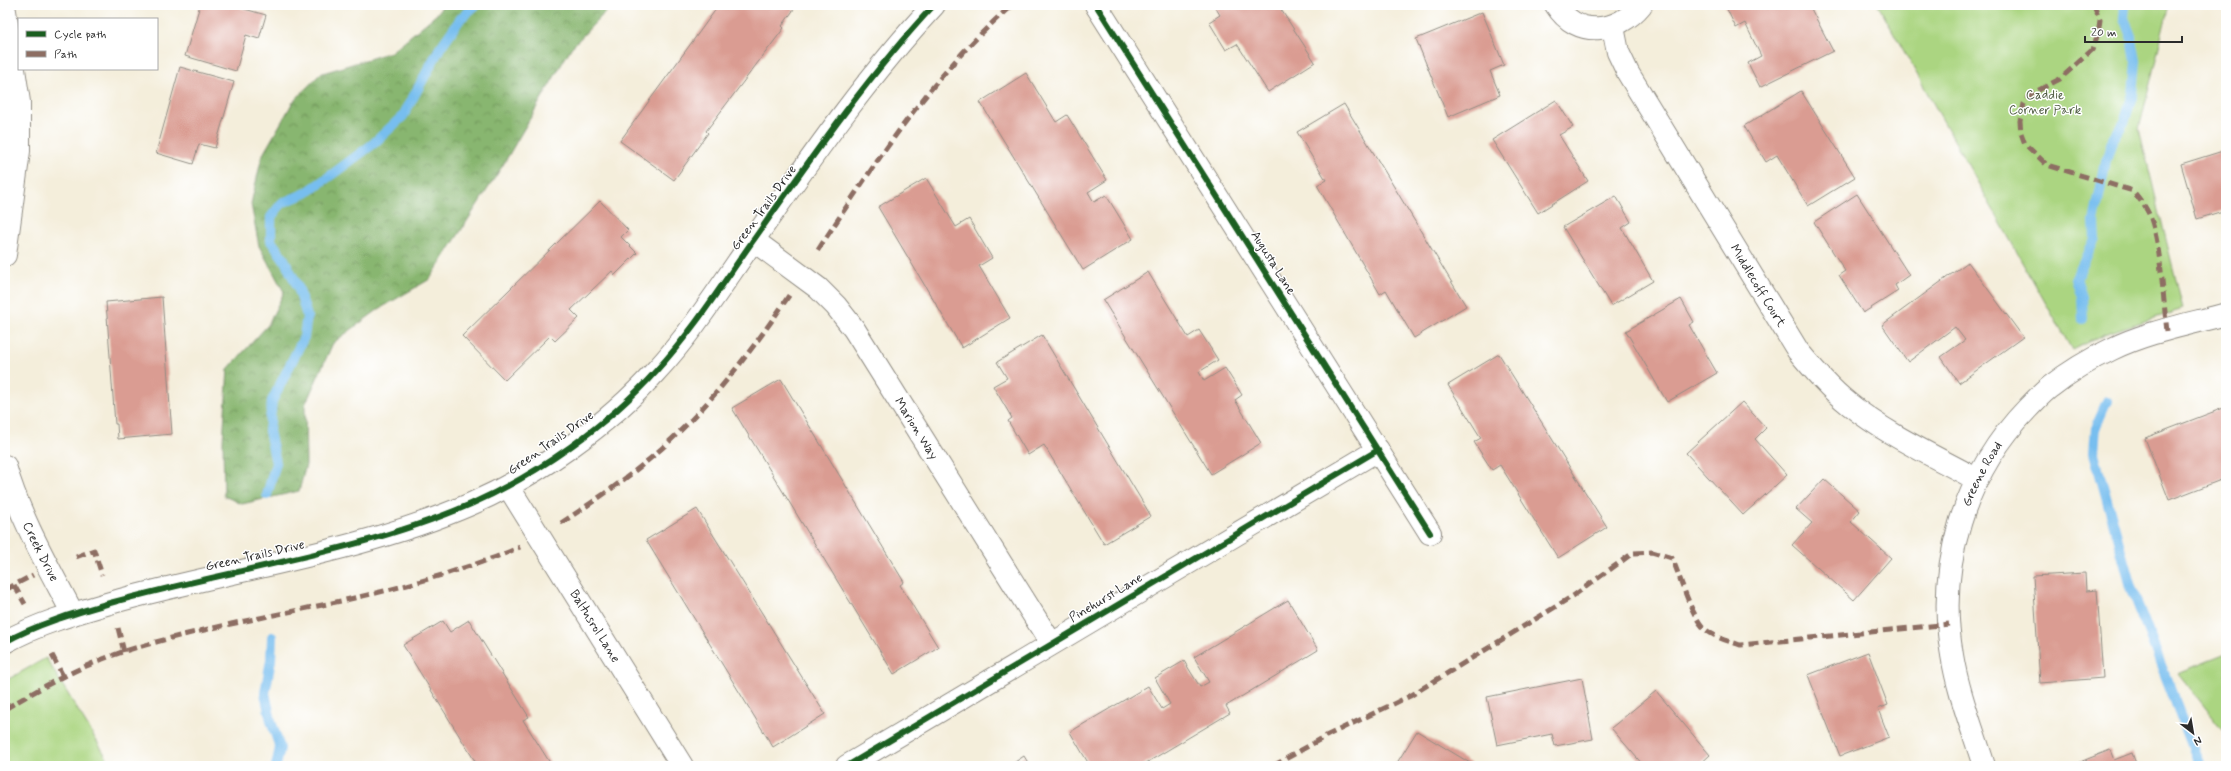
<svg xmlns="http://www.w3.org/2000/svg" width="2231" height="771" viewBox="0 0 2231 771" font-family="Mynerve,sans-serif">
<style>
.green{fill:#abd581;stroke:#6b8056}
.forest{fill:url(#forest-crowns);stroke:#5a704d}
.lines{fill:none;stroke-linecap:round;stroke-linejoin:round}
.stream{stroke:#77beef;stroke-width:10}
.building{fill:#da9c92}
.street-casing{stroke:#908c83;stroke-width:24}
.street{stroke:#fff;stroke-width:22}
.quiet{stroke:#8d6e63;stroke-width:5;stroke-dasharray:10 5;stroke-linecap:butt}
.cycleway-casing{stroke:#fff;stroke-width:8}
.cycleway{stroke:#1b5e20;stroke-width:6}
.labels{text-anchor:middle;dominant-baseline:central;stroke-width:3;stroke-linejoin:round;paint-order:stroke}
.park-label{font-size:13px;fill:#515e45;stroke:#fff}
.street-label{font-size:13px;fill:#2b2b2b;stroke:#fff}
</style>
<defs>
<pattern id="forest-crowns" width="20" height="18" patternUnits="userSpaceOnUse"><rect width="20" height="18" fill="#88b66f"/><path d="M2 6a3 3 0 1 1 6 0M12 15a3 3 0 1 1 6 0" fill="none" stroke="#6f945b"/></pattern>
</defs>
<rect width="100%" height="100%" fill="#fff"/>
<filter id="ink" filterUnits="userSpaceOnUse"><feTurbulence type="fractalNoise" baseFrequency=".025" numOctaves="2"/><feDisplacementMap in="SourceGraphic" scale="8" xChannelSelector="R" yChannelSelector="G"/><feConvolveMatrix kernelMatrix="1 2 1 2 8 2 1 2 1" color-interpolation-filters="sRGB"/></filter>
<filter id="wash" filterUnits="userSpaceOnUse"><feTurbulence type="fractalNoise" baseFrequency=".012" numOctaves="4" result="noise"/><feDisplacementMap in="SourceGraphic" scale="16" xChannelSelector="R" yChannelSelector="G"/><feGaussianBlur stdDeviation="0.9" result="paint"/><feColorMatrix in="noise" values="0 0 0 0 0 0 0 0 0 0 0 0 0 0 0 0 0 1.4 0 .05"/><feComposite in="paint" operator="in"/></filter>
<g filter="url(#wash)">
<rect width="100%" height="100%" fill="#f4eedb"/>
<path class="green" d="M 1878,5 L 2169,5 L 2139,129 L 2183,309 L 2104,334 L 2072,350 Z
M 2226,654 L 2226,734 L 2178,673 Z
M 46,658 L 112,766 L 5,766 L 5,681 Z"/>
<path class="forest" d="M 443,5 L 612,5 L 571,48 L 503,165 L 430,279 L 379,309 L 333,343 L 305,405 L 306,465 L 299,491 L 242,504 L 224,496 L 223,441 L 228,369 L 268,325 L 284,292 L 259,246 L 251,204 L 262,156 L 293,102 L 320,74 L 391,52 L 437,14 Z"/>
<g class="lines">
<path class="stream" d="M 2083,319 L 2082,297 L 2076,278 L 2095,239 L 2094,222 L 2106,161 L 2112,141 L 2124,122 L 2133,94 L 2136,61 L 2132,39 L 2124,18 L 2125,5
M 2107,401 L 2096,426 L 2094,453 L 2131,587 L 2200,766
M 267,495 L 276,463 L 269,431 L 272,401 L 304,337 L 307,316 L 298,287 L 284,259 L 271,241 L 271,217 L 282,203 L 306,193 L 334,173 L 373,144 L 403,116 L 440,48 L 461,18 L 476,5
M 272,637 L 271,660 L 265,693 L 271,721 L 280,748 L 276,766"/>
</g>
<g id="blocks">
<path class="building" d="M 200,5 L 230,5 L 266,15 L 259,39 L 246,35 L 236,71 L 185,56 Z
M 719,5 L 797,5 L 782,26 L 784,28 L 706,131 L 708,133 L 674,180 L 620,141 Z
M 1214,5 L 1278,5 L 1315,62 L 1268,92 L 1237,44 L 1226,50 L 1209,22 L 1220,15 Z
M 1725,5 L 1809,5 L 1833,51 L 1760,87 L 1748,63 L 1761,56 L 1745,23 L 1736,28 Z
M 1482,12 L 1504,65 L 1490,71 L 1500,95 L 1448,117 L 1416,39 Z
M 180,67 L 234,82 L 215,148 L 199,144 L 193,164 L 156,153 Z
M 1026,73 L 1056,122 L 1067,115 L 1107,180 L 1088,192 L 1094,202 L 1106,195 L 1133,239 L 1083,270 L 980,102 Z
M 1801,91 L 1855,177 L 1808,206 L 1777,155 L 1766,162 L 1744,126 Z
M 1556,100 L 1573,127 L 1559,135 L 1588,181 L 1538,213 L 1492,140 Z
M 1344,104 L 1466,306 L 1414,338 L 1386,290 L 1380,294 L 1317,185 L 1326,180 L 1297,132 Z
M 2226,150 L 2226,210 L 2197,219 L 2181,164 Z
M 926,178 L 956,227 L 969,219 L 992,258 L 979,266 L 1010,318 L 962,348 L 878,207 Z
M 1857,194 L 1909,275 L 1895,285 L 1898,291 L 1863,313 L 1839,275 L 1845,271 L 1814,222 Z
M 1616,196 L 1631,222 L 1622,228 L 1653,281 L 1611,306 L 1563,227 Z
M 600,201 L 628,230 L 621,237 L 637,253 L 615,275 L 612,271 L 571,310 L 579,318 L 555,341 L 550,336 L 505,380 L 462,336 Z
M 1968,262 L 2023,337 L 1959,383 L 1941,357 L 1965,340 L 1955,327 L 1908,362 L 1882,325 Z
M 1148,272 L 1188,337 L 1199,330 L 1218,360 L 1199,372 L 1204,381 L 1225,368 L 1242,395 L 1235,400 L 1261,443 L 1211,474 L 1103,300 Z
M 162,297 L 172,434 L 118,439 L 117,424 L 115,424 L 106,302 Z
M 1681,299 L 1694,322 L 1689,325 L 1717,373 L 1667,402 L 1626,331 Z
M 1042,335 L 1151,516 L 1104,544 L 1044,445 L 1028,455 L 1008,421 L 1012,418 L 993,386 L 1007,378 L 997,362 Z
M 1499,354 L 1607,527 L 1558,558 L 1500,465 L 1492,470 L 1474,442 L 1481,438 L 1448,385 Z
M 781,379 L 904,582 L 900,585 L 938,647 L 894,674 L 732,408 Z
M 1742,402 L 1766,428 L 1755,439 L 1787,475 L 1743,515 L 1686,453 Z
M 2226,407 L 2226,478 L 2169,500 L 2145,438 Z
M 1824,479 L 1860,511 L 1851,522 L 1891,558 L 1854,600 L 1792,545 L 1812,523 L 1796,509 Z
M 697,509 L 825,714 L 773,747 L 646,540 Z
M 2085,573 L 2086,591 L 2097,590 L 2103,678 L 2040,683 L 2033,576 Z
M 1288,600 L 1318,650 L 1226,706 L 1230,713 L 1141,766 L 1090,766 L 1070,732 L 1148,686 L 1162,709 L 1170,704 L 1155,678 L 1184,661 L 1200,687 L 1209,682 L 1194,657 Z
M 469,620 L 529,717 L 523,720 L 552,766 L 478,766 L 403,645 L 443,621 L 450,632 Z
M 1868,652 L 1888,705 L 1878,709 L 1889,737 L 1840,756 L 1808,675 Z
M 1582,678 L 1593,739 L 1555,746 L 1552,734 L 1497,745 L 1487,697 Z
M 1656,691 L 1710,755 L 1698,766 L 1644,766 L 1611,728 Z
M 1417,731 L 1475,766 L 1395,766 Z
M 2110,750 L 2114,760 L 2132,753 L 2137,766 L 2070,766 Z
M 1024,756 L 1030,766 L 1009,766 Z"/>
</g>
</g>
<g filter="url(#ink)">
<use href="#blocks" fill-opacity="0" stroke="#908c83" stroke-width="1"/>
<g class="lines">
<g class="street-casing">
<g id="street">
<path d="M 1096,5 L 1430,533"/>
<path d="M 1556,5 C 1577,39 1618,33 1641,5"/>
<path d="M 5,11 L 19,102 L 19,151 L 5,255"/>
<path id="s1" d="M 1613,27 L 1618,52 L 1628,73 L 1798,351 C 1814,370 1830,389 1849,404 C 1887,435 1934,456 1976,479"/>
<path id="s2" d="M 753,240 L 818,288 L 836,306 L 854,329 L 1051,643"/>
<path id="s3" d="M 5,466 C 20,518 48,566 73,614"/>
<path id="s4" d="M 508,486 L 682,766"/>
<path d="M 5,642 C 37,624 75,613 110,603 C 230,569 356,554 471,504 C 537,475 608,425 656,371 C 693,331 721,286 752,242 C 809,161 866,78 934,5"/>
<path d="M 847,766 L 1378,450"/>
<path id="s5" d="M 1984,766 C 1973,730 1958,693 1952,655 C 1936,565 1965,473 2028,408 C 2035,401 2042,393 2050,387 C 2069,372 2091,359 2112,349 C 2146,332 2190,324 2226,314"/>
</g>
</g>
<use href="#street" class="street"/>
<path class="quiet" d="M 2094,5 L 2100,20 L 2098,34 L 2092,50 L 2060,79 L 2031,94 L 2024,104 L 2020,121 L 2021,133 L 2025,144 L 2047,165 L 2133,191 C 2139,198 2145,206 2149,214 C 2161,240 2163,300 2167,331
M 818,250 C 875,163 932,74 1012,5
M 561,523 C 601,497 641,469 675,436 C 719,394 756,345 790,294
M 76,557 L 94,550 L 102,575
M 14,585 L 25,604
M 5,590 L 33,575
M 118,628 L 124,652
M 52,655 L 63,676
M 5,709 C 43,686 83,665 125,651 C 235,617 351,606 460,569 C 480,563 500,556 520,547
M 1273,766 L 1328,735 L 1410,696 L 1573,596 L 1633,553 L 1652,552 L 1672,558 C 1680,576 1692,619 1706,630 C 1716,638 1729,641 1740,645 L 1949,624"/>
<g class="cycleway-casing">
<path id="cycleway" d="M 1096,5 L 1430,533
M 5,642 C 37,624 75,613 110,603 C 230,569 356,554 471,504 C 537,475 608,425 656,371 C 693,331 721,286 752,242 C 809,161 866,78 934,5
M 847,766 L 1378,450"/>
</g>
<use href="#cycleway" class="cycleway"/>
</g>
</g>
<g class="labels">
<g class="park-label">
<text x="2045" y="95">Caddie<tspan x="2045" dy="15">Corner Park</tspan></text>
</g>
<g class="street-label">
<text transform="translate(764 208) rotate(-54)">Green Trails Drive</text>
<text transform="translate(1273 263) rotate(58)">Augusta Lane</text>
<text stroke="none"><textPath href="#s1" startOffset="298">Middlecoff Court</textPath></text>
<text stroke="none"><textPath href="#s2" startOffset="253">Marion Way</textPath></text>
<text transform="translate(551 443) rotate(-35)">Green Trails Drive</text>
<text stroke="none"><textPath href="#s5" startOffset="303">Greene Road</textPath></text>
<text stroke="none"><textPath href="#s3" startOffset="93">Creek Drive</textPath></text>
<text transform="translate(255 556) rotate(-13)">Green Trails Drive</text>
<text transform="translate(1106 598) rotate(-31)">Pinehurst Lane</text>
<text stroke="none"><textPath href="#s4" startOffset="165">Baltusrol Lane</textPath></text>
</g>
</g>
<rect width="2231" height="771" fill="none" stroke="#fff" stroke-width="20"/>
<rect x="18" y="18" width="140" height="52" fill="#ffffff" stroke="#aaaaaa"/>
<rect x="26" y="31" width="20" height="6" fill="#1b5e20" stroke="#aaaaaa"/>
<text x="54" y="38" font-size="12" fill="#2b2b2b">Cycle path</text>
<rect x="26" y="51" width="20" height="6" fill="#8d6e63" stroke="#aaaaaa"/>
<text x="54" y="58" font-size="12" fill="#2b2b2b">Path</text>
<g transform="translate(2193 733) rotate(149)" stroke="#ffffff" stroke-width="3" paint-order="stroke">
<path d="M0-3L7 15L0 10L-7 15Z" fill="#2b2b2b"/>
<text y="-6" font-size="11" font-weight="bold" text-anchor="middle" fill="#2b2b2b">N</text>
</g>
<path d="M2085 36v6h97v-6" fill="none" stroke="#2b2b2b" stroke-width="2"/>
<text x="2091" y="36" font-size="12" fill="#2b2b2b" stroke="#ffffff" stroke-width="3" paint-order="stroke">20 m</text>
</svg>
